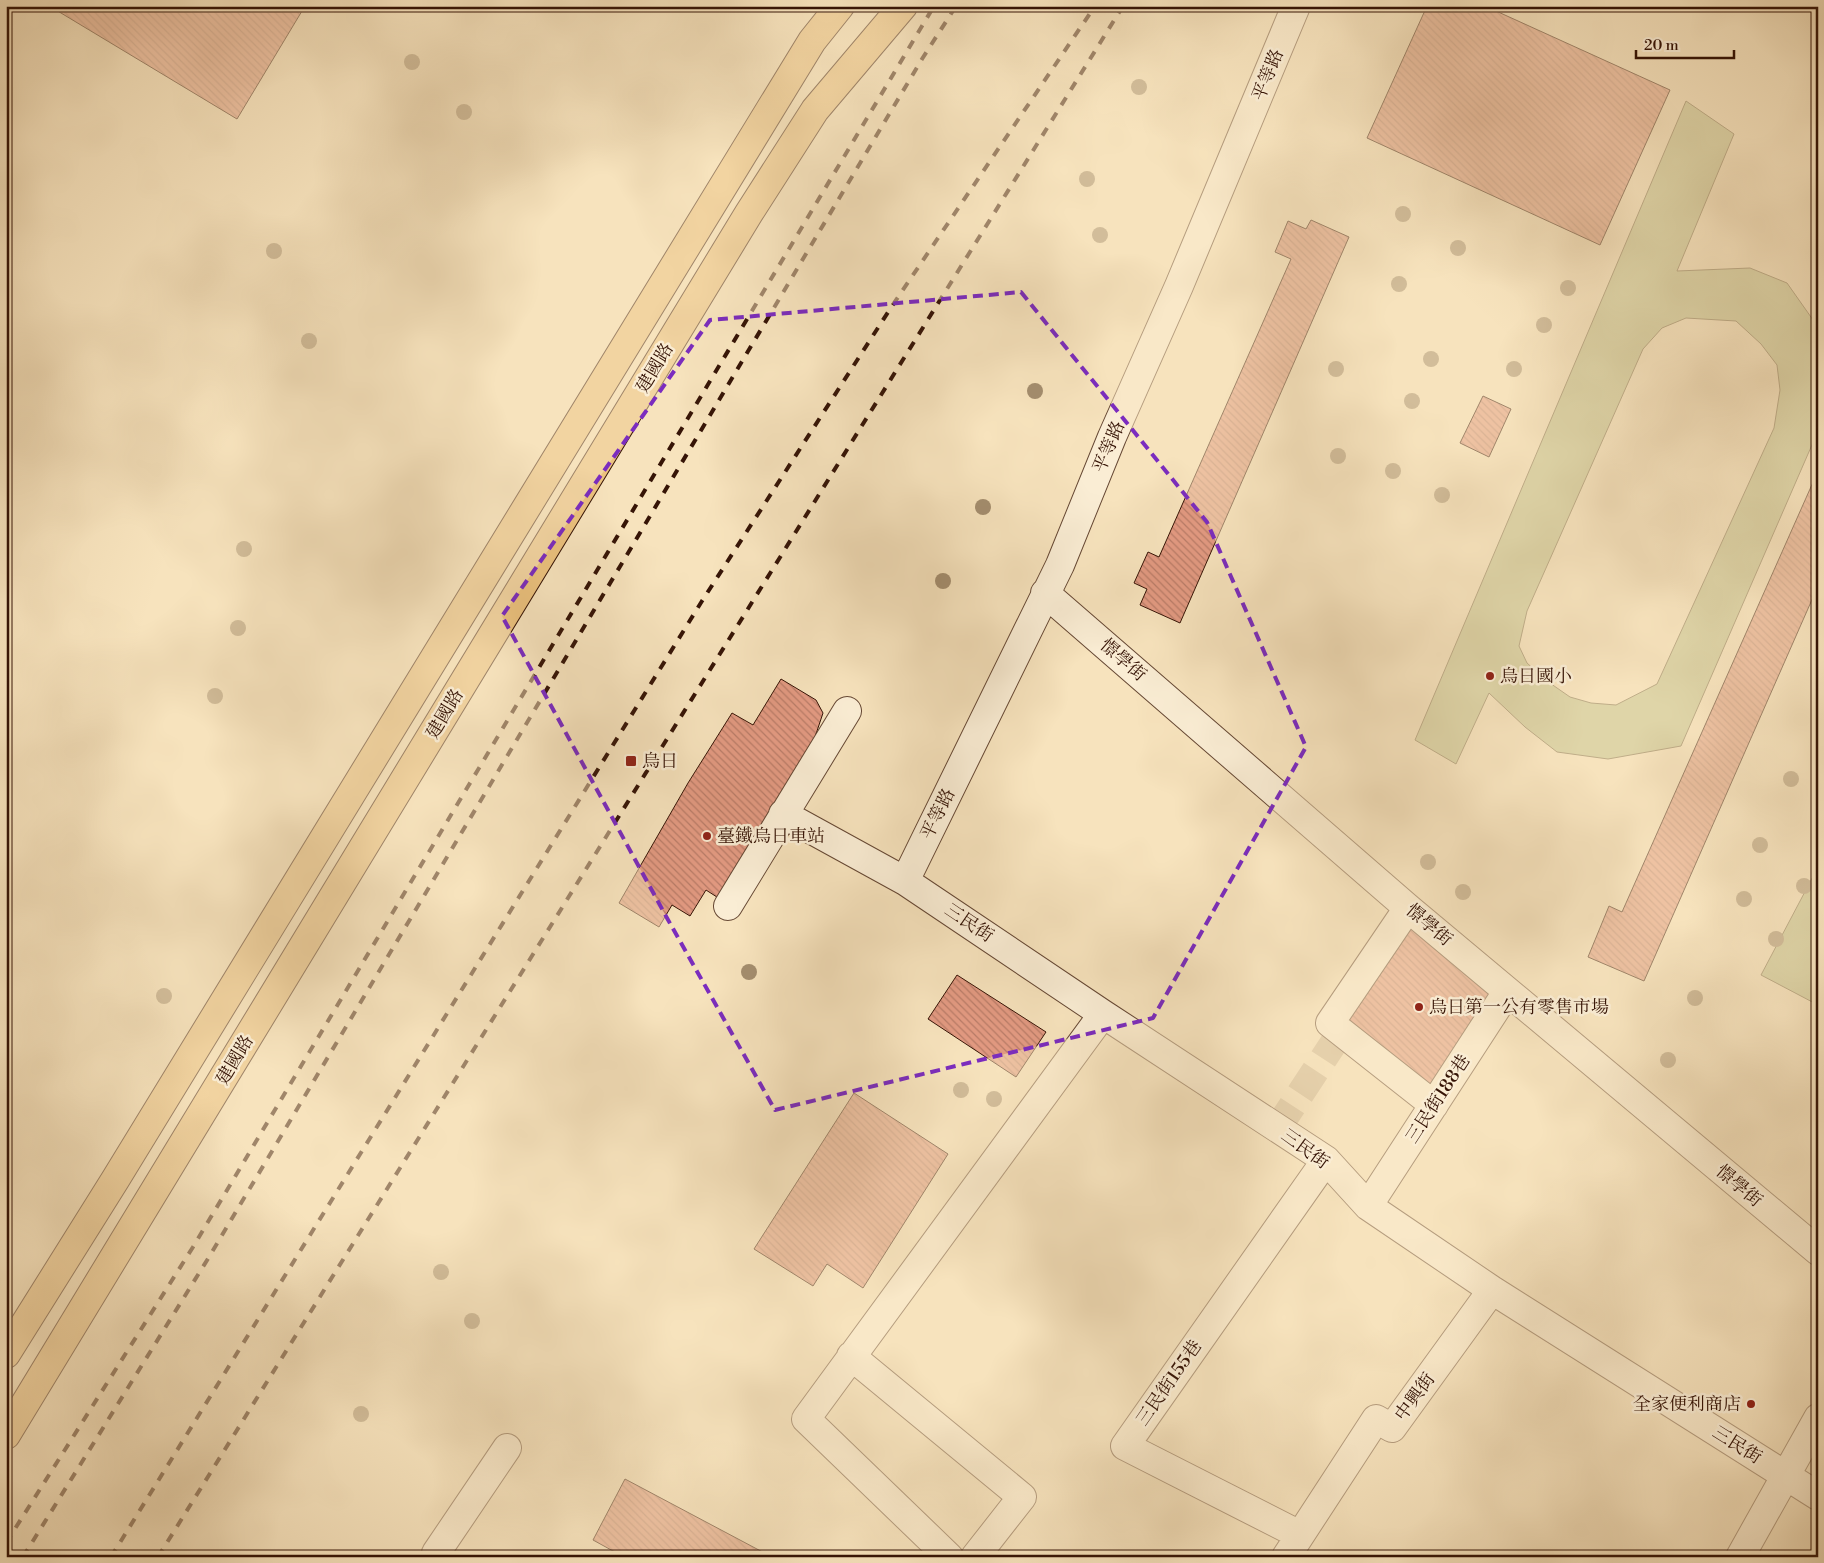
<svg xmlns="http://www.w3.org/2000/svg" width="1824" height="1563" viewBox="0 0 1824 1563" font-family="'Libre Bodoni','Noto Serif TC',serif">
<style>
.green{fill:#c1c38e;stroke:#7c6c4a;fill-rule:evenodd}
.building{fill:url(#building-back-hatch);stroke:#361406}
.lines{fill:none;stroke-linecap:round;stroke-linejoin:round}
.minor-tunnel{stroke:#d0ba98;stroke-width:28;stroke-dasharray:28 14;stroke-linecap:butt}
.minor-casing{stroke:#664834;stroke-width:30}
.major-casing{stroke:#361406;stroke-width:30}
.minor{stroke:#faedd4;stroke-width:28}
.major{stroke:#ecc27e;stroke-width:28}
.rail{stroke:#361406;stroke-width:4;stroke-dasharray:9 9;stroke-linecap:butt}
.tree{fill:#a48e6f}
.marked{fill:none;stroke:#7b2cbf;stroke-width:4;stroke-dasharray:10 6;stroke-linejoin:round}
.poi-dot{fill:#8f2418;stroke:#faedd4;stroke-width:2}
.labels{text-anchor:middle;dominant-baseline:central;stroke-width:5;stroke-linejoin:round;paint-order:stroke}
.street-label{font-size:18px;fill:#361406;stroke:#faedd4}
.poi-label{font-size:18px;fill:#361406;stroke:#faedd4;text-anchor:start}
</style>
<defs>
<pattern id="building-back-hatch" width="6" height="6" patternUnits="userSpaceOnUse" patternTransform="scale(1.25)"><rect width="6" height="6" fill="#e39a82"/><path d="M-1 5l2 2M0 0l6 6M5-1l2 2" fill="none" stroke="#b97c68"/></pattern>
</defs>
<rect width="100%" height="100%" fill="#f7e3bd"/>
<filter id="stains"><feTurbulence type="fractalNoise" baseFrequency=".004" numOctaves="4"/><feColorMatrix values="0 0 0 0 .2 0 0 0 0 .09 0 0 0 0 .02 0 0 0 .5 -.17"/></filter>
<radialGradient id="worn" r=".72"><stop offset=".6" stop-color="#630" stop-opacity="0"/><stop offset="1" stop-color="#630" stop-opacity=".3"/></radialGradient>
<path class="green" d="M 1686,101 L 1734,134 L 1677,271 L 1750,268 L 1787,283 L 1818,327 L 1818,431 L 1681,746 L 1608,759 L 1557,752 L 1525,727 L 1489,693 L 1456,764 L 1415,740 ZM 1686,318 L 1736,321 L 1761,344 L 1777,365 L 1780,390 L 1774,428 L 1657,684 L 1616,705 L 1591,703 L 1570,697 L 1547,681 L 1527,663 L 1519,646 L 1527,611 L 1643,349 L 1662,328 Z
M 1818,867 L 1818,1005 L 1761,975 Z"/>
<path class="building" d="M 59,6 L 305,6 L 237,119 L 56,10 Z
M 1427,6 L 1485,6 L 1670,90 L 1600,245 L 1367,138 Z
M 1311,220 L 1349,237 L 1180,623 L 1140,605 L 1147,589 L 1134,583 L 1148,552 L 1159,557 L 1291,259 L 1275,252 L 1288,221 L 1306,229 Z
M 1483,396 L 1511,409 L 1489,457 L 1460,443 Z
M 1818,471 L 1818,586 L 1644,981 L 1588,957 L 1609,906 L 1622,912 Z
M 781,679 L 816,700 L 823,713 L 813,743 L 720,899 L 706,890 L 690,916 L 672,905 L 659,927 L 619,903 L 688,783 L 732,713 L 753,725 Z
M 1408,908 L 1507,992 L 1434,1105 L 1330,1023 Z
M 957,975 L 1046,1032 L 1016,1077 L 928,1019 Z
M 854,1093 L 948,1154 L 863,1288 L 827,1264 L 813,1286 L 754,1249 Z
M 625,1479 L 772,1557 L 624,1557 L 593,1540 Z"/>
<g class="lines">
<path class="minor-tunnel" d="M 1277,1129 L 1341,1032"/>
<g class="minor-casing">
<path id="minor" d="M 1045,593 L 1408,908 L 1818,1251
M 783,814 L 905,881 L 1103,1014 L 1326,1160 L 1368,1206 L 1492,1290 L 1818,1496
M 905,881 L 1060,565 L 1112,437 L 1179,286 L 1296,6
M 728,906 L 847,711
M 1408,908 L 1330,1023 L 1434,1105
M 1368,1206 L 1507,992
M 851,1356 L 1022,1497 L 975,1557
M 1300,1535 L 1125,1446 L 1326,1160
M 442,1557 L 436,1553 L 507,1448
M 949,1557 L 806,1419 L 1103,1014
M 1286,1557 L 1376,1419 L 1392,1428 L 1492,1290
M 1740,1557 L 1818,1418"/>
</g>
<g class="major-casing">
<path id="major" d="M 6,1354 L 115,1180 L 812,41 L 840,6
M 6,1435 L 749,213 L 815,110 L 903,6"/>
</g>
<use href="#minor" class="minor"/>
<use href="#major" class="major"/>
<path class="rail" d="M 6,1543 L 193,1247 L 934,6
M 23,1557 L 209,1257 L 922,59 L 956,6
M 111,1557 L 702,601 L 892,306 L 1095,6
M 158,1557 L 1123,6"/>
</g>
<g class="tree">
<circle cx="412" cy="62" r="8"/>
<circle cx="1139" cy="87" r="8"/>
<circle cx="464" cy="112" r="8"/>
<circle cx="1087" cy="179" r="8"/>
<circle cx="1403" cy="214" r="8"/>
<circle cx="1100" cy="235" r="8"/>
<circle cx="1458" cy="248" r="8"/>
<circle cx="274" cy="251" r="8"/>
<circle cx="1399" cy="284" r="8"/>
<circle cx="1568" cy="288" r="8"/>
<circle cx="1544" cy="325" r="8"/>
<circle cx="309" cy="341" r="8"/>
<circle cx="1431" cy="359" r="8"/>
<circle cx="1336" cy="369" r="8"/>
<circle cx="1514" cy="369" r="8"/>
<circle cx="1035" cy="391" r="8"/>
<circle cx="1412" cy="401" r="8"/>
<circle cx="1338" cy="456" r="8"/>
<circle cx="1393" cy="471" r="8"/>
<circle cx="1442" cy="495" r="8"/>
<circle cx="983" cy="507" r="8"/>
<circle cx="244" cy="549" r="8"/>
<circle cx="943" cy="581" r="8"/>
<circle cx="238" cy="628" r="8"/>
<circle cx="215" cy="696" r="8"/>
<circle cx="1791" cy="779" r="8"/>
<circle cx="1760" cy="845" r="8"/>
<circle cx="1428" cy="862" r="8"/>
<circle cx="1804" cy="886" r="8"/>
<circle cx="1463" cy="892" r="8"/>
<circle cx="1744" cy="899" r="8"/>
<circle cx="1776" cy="939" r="8"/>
<circle cx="749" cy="972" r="8"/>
<circle cx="164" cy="996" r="8"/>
<circle cx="1695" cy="998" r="8"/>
<circle cx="1668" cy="1060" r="8"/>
<circle cx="961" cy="1090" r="8"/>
<circle cx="994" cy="1099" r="8"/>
<circle cx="441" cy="1272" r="8"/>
<circle cx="472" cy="1321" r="8"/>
<circle cx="361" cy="1414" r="8"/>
</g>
<path d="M0 0H1824V1563H0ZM 1021,292 L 1207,522 L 1306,747 L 1153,1018 L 775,1110 L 667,918 L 502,616 L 710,320 Z" fill="#f7e3bd" fill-opacity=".55" fill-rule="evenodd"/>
<path class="marked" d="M 1021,292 L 1207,522 L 1306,747 L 1153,1018 L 775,1110 L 667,918 L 502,616 L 710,320 Z"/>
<g class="poi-dot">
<circle cx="1490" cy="676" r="5"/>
<rect x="625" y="755" width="12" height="12" rx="2.5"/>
<circle cx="707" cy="836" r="5"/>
<circle cx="1419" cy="1007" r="5"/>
<circle cx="1751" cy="1404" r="5"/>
</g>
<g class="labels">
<g class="street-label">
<text transform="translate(1268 75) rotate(-68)">平等路</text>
<text transform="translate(655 368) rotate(-59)">建國路</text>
<text transform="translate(1109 447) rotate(-67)">平等路</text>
<text transform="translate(1123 660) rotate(41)">憬學街</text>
<text transform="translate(445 714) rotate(-59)">建國路</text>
<text transform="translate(938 814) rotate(-64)">平等路</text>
<text transform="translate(969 923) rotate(34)">三民街</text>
<text transform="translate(1429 925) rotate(40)">憬學街</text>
<text transform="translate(235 1060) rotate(-59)">建國路</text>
<text transform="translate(1438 1099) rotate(-57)">三民街188巷</text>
<text transform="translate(1305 1149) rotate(36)">三民街</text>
<text transform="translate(1739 1186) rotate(40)">憬學街</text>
<text transform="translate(1169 1383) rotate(-55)">三民街155巷</text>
<text transform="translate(1415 1397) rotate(-54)">中興街</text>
<text transform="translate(1737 1445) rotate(32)">三民街</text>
</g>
<g class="poi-label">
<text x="1500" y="676">烏日國小</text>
<text x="642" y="761">烏日</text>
<text x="717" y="836">臺鐵烏日車站</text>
<text x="1429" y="1007">烏日第一公有零售市場</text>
<text x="1741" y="1404" text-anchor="end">全家便利商店</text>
</g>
</g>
<rect width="1824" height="1563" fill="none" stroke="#f7e3bd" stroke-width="25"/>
<rect x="8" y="8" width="1809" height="1548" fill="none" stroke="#361406" stroke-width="2.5"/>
<rect x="12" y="12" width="1799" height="1538" fill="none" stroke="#361406"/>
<path d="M1636 50v8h98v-8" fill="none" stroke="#361406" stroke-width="2.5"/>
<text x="1644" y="50" font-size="15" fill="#361406" stroke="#faedd4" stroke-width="4" paint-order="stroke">20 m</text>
<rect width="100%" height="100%" filter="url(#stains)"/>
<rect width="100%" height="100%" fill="url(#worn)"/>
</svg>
